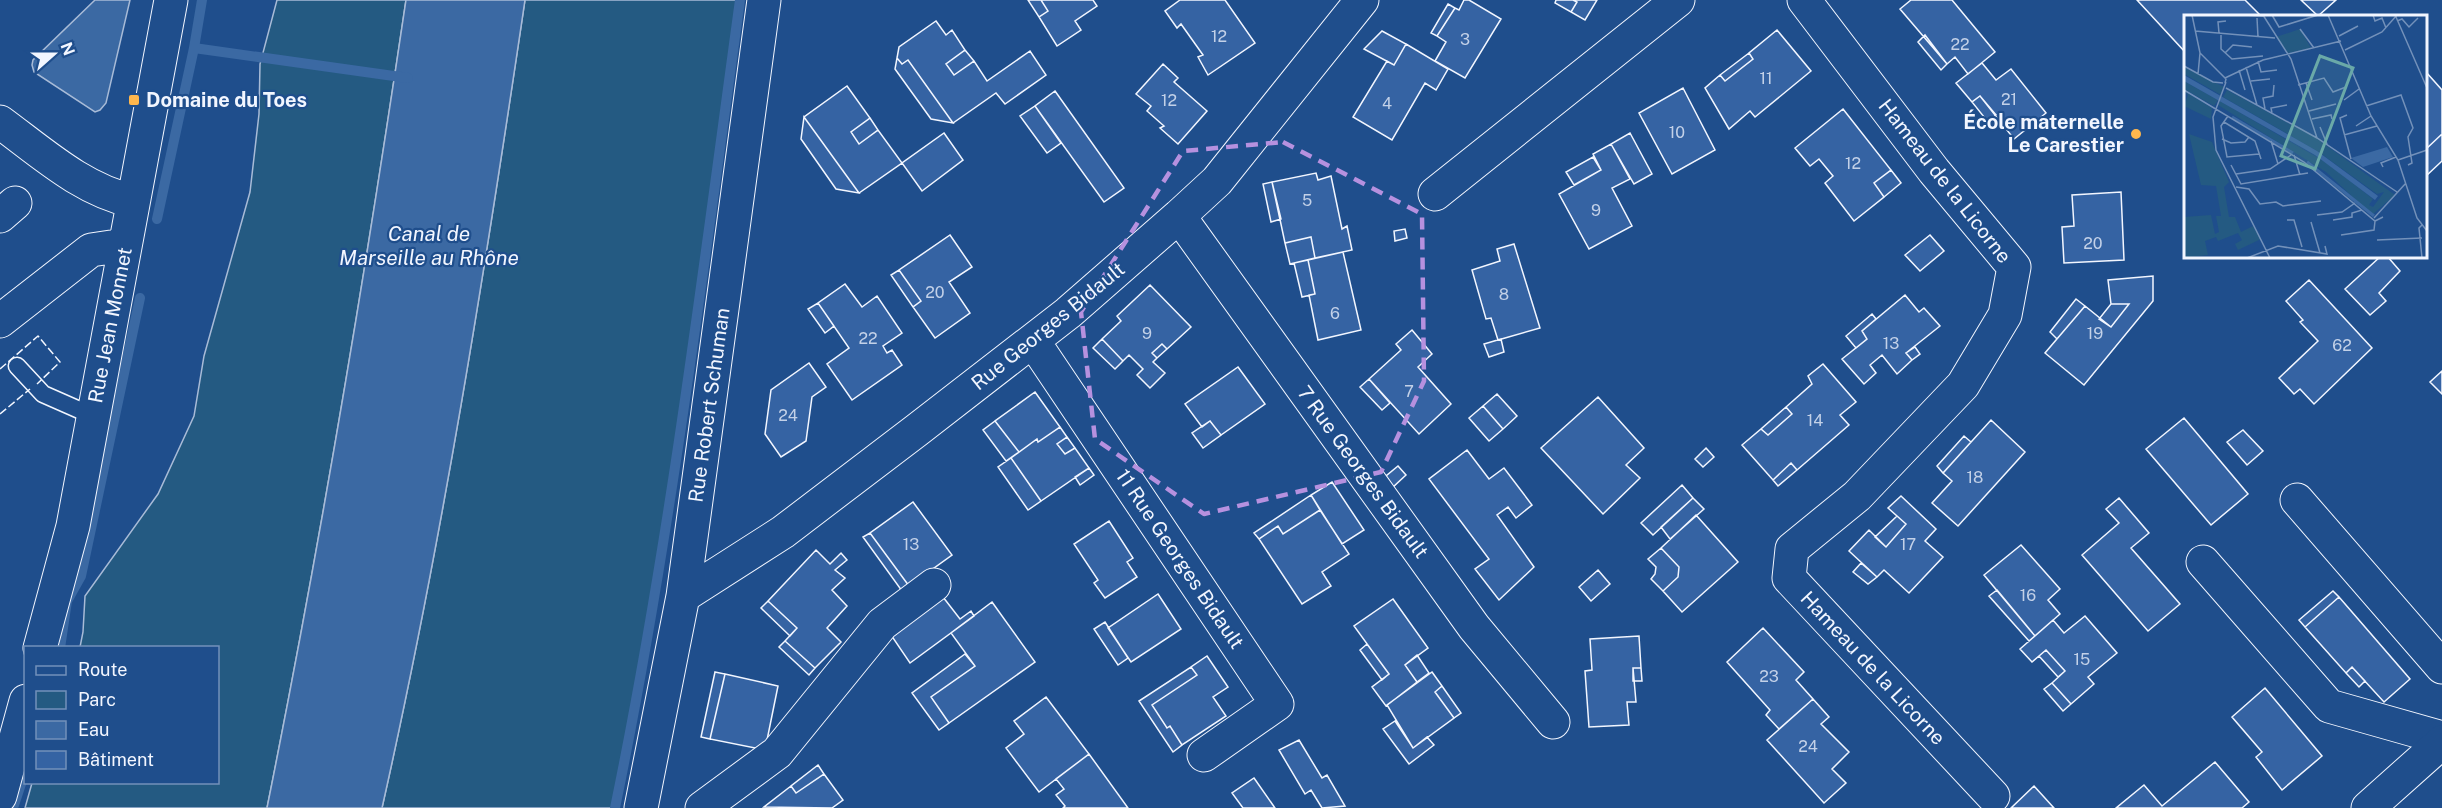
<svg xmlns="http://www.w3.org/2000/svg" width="2442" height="808" viewBox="0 0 2442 808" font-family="'Public Sans',sans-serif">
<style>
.green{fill:#245a82;stroke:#a8bbd7;stroke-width:1.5}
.water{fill:#3b69a3;stroke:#a8bbd7;stroke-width:1.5}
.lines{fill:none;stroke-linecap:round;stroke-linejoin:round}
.stream{stroke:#3b69a3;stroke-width:10}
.building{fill:#3563a3;stroke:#f2f6ff;stroke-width:1.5}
.lane-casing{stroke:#f2f6ff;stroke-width:19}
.street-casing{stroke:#f2f6ff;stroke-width:35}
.secondary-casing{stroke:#f2f6ff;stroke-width:35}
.lane{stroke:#1f4e8c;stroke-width:16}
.street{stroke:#1f4e8c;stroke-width:33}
.secondary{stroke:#1f4e8c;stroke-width:33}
.fence{stroke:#f2f6ff;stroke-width:1.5;stroke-dasharray:8 3;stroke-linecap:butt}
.marked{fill:none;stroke:#b691df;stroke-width:4.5;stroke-dasharray:12 8;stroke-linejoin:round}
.poi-dot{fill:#ffb74d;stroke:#1f4e8c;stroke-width:2}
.labels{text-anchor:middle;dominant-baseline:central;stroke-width:4.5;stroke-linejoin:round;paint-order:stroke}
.number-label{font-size:16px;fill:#c3d1e8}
.poi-label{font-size:20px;font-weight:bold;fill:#f2f6ff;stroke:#1f4e8c;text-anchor:start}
.street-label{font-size:20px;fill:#f2f6ff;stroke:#1f4e8c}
.water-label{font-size:21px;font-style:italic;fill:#f2f6ff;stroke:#1f4e8c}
.inset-river{fill:none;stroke:#3b69a3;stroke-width:3}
.inset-road{fill:none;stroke:#7391ba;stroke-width:1.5}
.view{fill:#6aa9a8;fill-opacity:0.15;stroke:#6aa9a8;stroke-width:3}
.inset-edge{fill:none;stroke:#f2f6ff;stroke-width:3}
</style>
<rect width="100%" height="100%" fill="#1f4e8c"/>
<path class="green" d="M 277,0 L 406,0 C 366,270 321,540 267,808 L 25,808 L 32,783 L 218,782 L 218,648 L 80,647 L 83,632 L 85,596 L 158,494 L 194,416 L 204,356 L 250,192 L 259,114 L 260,64 Z
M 525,0 L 739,0 L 659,583 L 612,808 L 382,808 C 442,541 485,270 525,0 Z"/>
<path class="water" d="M 95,0 L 130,0 L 106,103 L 100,110 L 95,112 L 34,72 L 32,65 L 33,60 Z
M 406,0 L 525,0 C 485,270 442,541 382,808 L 267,808 C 321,540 366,270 406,0 Z"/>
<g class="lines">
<path class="stream" d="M 194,48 L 408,78
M 157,219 L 194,48 L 202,0
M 60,648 L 67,601 L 81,576 L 140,298
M 13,808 L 26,769
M 615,808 C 670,541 703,270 740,0"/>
</g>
<path class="building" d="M 1028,0 L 1041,0 L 1048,11 L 1039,17 Z
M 1041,0 L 1093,0 L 1097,6 L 1075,21 L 1081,30 L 1057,46 L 1039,17 L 1048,11 Z
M 1180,0 L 1225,0 L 1255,43 L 1208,75 L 1198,57 L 1203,55 L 1181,24 L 1177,28 L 1165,11 Z
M 1464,0 L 1469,0 L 1501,19 L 1465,78 L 1435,61 L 1446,42 L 1437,36 L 1455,8 L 1459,10 Z
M 1556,0 L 1573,0 L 1577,2 L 1571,12 L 1555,3 Z
M 1573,0 L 1597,0 L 1585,20 L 1571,12 L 1577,2 Z
M 1911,0 L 1952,0 L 1995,52 L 1968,74 L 1955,57 L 1947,64 L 1900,9 Z
M 2137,0 L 2245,0 L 2261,16 L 2186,16 L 2186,53 Z
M 2301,0 L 2336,0 L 2318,16 Z
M 1448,4 L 1455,8 L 1437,36 L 1431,33 Z
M 936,21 L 946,35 L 952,30 L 965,50 L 946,64 L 954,75 L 974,61 L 987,81 L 1030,51 L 1046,75 L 1005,104 L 996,93 L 953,123 L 908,60 L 902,64 L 897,58 L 899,47 Z
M 1777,30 L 1811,71 L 1755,117 L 1750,111 L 1729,129 L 1705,88 L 1720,75 L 1725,81 L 1753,59 L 1749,53 Z
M 1382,31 L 1406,44 L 1394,65 L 1364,49 Z
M 1925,35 L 1947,64 L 1941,70 L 1918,42 Z
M 1406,44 L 1448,69 L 1436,90 L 1425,83 L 1392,140 L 1353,117 L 1387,61 L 1394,65 Z
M 965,50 L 974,61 L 954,75 L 946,64 Z
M 1749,53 L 1753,59 L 1725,81 L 1720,75 Z
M 897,58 L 902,64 L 908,60 L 953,123 L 931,119 L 895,69 Z
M 1982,63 L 1996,80 L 2011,69 L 2046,113 L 2014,139 L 1980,96 L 1972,102 L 1956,83 Z
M 1163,64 L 1178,78 L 1174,82 L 1207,111 L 1178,144 L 1160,128 L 1164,126 L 1147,111 L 1151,106 L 1136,94 Z
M 2426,72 L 2442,90 L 2442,134 L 2426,149 Z
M 847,86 L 870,118 L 851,132 L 859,144 L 878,130 L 902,163 L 859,193 L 804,117 Z
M 1683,88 L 1715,150 L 1672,174 L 1639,113 Z
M 1055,91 L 1124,188 L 1104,202 L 1035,106 Z
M 1980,96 L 1996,115 L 1988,122 L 1972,102 Z
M 1035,106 L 1061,143 L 1047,153 L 1020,116 Z
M 1843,109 L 1891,170 L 1874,183 L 1884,197 L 1854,221 L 1825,183 L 1833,176 L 1819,159 L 1810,166 L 1795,148 Z
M 804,117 L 859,193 L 836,189 L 801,139 Z
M 870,118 L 878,130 L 859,144 L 851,132 Z
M 944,133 L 963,160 L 922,191 L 902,163 Z
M 1630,133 L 1652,174 L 1634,184 L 1611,144 Z
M 2442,134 L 2442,161 L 2426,176 L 2426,149 Z
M 1611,144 L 1630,179 L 1612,188 L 1632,226 L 1589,249 L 1559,194 L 1601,170 L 1593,154 Z
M 1593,157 L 1601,170 L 1574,185 L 1566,172 Z
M 1891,170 L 1901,183 L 1884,197 L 1874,183 Z
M 1316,173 L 1318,180 L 1331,176 L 1342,229 L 1347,226 L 1352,250 L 1315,258 L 1311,237 L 1285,243 L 1272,182 Z
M 1272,182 L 1281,219 L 1271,222 L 1263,184 Z
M 2121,192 L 2124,260 L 2064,263 L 2062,227 L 2074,226 L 2072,195 Z
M 1405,229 L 1407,238 L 1395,241 L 1394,231 Z
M 950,235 L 972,267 L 949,282 L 970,313 L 935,338 L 913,307 L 921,301 L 899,270 Z
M 1930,235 L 1944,251 L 1920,271 L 1905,255 Z
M 1311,237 L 1315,258 L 1290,264 L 1285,243 Z
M 1514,244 L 1540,328 L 1498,340 L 1491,318 L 1486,319 L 1472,270 L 1500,261 L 1497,249 Z
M 1343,252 L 1361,330 L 1318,340 L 1309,295 L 1315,294 L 1308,260 Z
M 2381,256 L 2387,256 L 2400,271 L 2379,293 L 2386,301 L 2370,315 L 2345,289 Z
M 1308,260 L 1315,294 L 1302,297 L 1294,263 Z
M 899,270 L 921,301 L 913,307 L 891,275 Z
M 2153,276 L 2153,301 L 2084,385 L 2045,353 L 2085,306 L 2111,327 L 2129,304 L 2111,304 L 2108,280 Z
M 2309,280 L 2372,348 L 2314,404 L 2300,389 L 2294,394 L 2279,378 L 2318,341 L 2300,322 L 2303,320 L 2286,301 Z
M 845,284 L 862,307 L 877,296 L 902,333 L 883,346 L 887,353 L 892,350 L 902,365 L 852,400 L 827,364 L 849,348 L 818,303 Z
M 1150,285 L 1191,327 L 1167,349 L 1162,344 L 1152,353 L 1157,358 L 1153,362 L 1165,373 L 1150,388 L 1137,375 L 1143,369 L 1129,355 L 1123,361 L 1102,339 L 1121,321 L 1117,316 Z
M 1905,295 L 1919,312 L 1924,308 L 1940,326 L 1906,353 L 1912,360 L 1897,374 L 1882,355 L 1870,365 L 1876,373 L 1864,384 L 1842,359 L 1867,339 L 1862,331 Z
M 2076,299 L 2085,306 L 2057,339 L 2050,332 Z
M 818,303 L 834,326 L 825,333 L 808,309 Z
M 2111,304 L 2129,304 L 2111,327 L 2099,319 Z
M 1872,314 L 1876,319 L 1862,331 L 1867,339 L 1856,348 L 1846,336 Z
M 1412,330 L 1432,354 L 1418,367 L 1451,404 L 1419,434 L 1369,379 L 1401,350 L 1396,344 Z
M 1102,339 L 1123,361 L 1115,369 L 1093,348 Z
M 1501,339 L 1504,352 L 1489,357 L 1484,344 Z
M 1162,344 L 1167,349 L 1157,358 L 1152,353 Z
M 1915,347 L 1920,354 L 1912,360 L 1906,353 Z
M 809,363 L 826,387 L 812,397 L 806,441 L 781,457 L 765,434 L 771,390 Z
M 1823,364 L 1856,402 L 1840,415 L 1849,425 L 1797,470 L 1791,463 L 1773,480 L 1742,445 L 1761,429 L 1768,435 L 1792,414 L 1786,407 L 1812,384 L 1808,376 Z
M 1238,367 L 1265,404 L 1221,435 L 1210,421 L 1202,427 L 1185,404 Z
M 2442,371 L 2442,394 L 2430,382 Z
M 1369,379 L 1390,403 L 1382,410 L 1360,387 Z
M 1035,392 L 1060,427 L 1038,442 L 1037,439 L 1019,452 L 995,421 Z
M 1497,394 L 1517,416 L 1503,429 L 1483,406 Z
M 1598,397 L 1644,448 L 1626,465 L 1640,478 L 1603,514 L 1541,448 Z
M 1483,406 L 1503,429 L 1489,441 L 1469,418 Z
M 1786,407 L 1792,414 L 1768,435 L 1761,429 Z
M 2184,418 L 2248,494 L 2211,525 L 2146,449 Z
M 1991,420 L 2025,452 L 1958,526 L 1932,503 L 1952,481 L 1943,473 Z
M 995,421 L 1019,452 L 1006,461 L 983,430 Z
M 1210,421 L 1221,435 L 1203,448 L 1192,433 Z
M 1060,427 L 1067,437 L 1057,444 L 1065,454 L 1075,448 L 1089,468 L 1041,501 L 1011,458 L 1037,439 L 1038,442 Z
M 2243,430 L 2263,451 L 2247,465 L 2227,442 Z
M 1964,436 L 1971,442 L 1943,473 L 1937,466 Z
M 1067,437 L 1075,448 L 1065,454 L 1057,444 Z
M 1706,448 L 1714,457 L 1703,467 L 1695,459 Z
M 1467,450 L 1489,479 L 1504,468 L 1532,505 L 1516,518 L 1508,507 L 1497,515 L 1534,567 L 1499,600 L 1475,569 L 1489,559 L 1429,479 Z
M 1011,458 L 1041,501 L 1028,510 L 998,467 Z
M 1791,463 L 1797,470 L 1778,486 L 1773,480 Z
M 1398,466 L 1406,475 L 1393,487 L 1386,476 Z
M 1089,468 L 1094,475 L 1080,485 L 1075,477 Z
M 1332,482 L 1364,530 L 1342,544 L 1311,495 Z
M 1682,485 L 1693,498 L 1653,535 L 1641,523 Z
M 1311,495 L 1320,510 L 1283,534 L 1278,526 L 1259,539 L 1254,533 Z
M 1901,496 L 1936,529 L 1925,541 L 1943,557 L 1909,593 L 1884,570 L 1877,577 L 1849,551 L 1869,530 L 1886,547 L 1906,524 L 1888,508 Z
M 1693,498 L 1704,509 L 1670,539 L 1661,527 Z
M 2119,498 L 2149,533 L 2131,548 L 2180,604 L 2148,631 L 2082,555 L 2119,523 L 2106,509 Z
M 913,502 L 952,555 L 909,586 L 870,533 Z
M 1320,510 L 1349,554 L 1322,572 L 1331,586 L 1302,604 L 1259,539 L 1278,526 L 1283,534 Z
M 1696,515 L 1738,562 L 1682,612 L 1663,591 L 1678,577 L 1679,567 L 1661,548 Z
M 1897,516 L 1906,524 L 1886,547 L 1875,537 Z
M 1109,521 L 1133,558 L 1127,562 L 1137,577 L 1105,598 L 1094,583 L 1098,580 L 1074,544 Z
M 870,533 L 909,586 L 902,591 L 863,537 Z
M 2021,545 L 2060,589 L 2048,600 L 2060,614 L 2035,636 L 1984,575 Z
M 1661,548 L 1679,567 L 1678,577 L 1663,591 L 1651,579 L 1655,574 L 1656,567 L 1648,559 Z
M 816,550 L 830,564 L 841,553 L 847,560 L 835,570 L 845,578 L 832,590 L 847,606 L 827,628 L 841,642 L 815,668 L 785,641 L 797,628 L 768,601 Z
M 1861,563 L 1877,577 L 1868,584 L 1853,572 Z
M 1598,570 L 1610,584 L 1591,601 L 1579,587 Z
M 1997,590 L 2035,636 L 2029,641 L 1989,596 Z
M 2333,591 L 2339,597 L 2305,627 L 2299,620 Z
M 1158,594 L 1181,629 L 1131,662 L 1108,628 Z
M 943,597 L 960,619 L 971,611 L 974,616 L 910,663 L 891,635 Z
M 2339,597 L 2410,679 L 2384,702 L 2352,667 L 2346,673 L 2305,627 Z
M 1393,599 L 1428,648 L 1405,665 L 1417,682 L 1386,706 L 1372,687 L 1389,674 L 1354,626 Z
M 768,601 L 797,628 L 790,636 L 761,608 Z
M 992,602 L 1035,662 L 949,723 L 931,697 L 975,666 L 951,633 Z
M 2085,616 L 2117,653 L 2088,677 L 2094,684 L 2071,704 L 2052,683 L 2065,671 L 2046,650 L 2032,662 L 2020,649 L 2053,620 L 2064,633 Z
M 1105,622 L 1128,658 L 1118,665 L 1094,629 Z
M 1763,628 L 1804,672 L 1796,680 L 1813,699 L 1779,729 L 1766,715 L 1770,710 L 1727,662 Z
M 1639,636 L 1641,668 L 1633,668 L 1636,702 L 1627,702 L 1629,725 L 1589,727 L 1585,671 L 1592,670 L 1590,639 Z
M 785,641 L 815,668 L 809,675 L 779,647 Z
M 1367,644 L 1389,674 L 1382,680 L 1360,650 Z
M 2046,650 L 2065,671 L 2058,677 L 2039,656 Z
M 965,654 L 975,666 L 931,697 L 949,723 L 939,730 L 912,693 Z
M 1417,655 L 1429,673 L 1417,682 L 1405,665 Z
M 1207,656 L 1228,687 L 1213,697 L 1226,716 L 1182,745 L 1170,726 L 1167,728 L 1152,705 L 1197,675 L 1191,667 Z
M 1191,667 L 1197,675 L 1152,705 L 1167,728 L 1170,726 L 1182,745 L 1173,752 L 1139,701 Z
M 2352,667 L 2365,681 L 2359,687 L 2346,673 Z
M 1633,668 L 1641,668 L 1642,681 L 1633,681 Z
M 715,672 L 725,674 L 710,739 L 701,737 Z
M 1432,672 L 1442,686 L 1435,692 L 1454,718 L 1413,748 L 1387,705 Z
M 725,674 L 778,686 L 765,750 L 710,739 Z
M 2052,683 L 2071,704 L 2063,711 L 2044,689 Z
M 1442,686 L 1461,713 L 1454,718 L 1435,692 Z
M 2265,688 L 2322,756 L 2282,790 L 2256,757 L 2262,752 L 2232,717 Z
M 1046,697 L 1089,754 L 1039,792 L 1006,748 L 1024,734 L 1014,721 Z
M 1813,699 L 1829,717 L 1821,724 L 1849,752 L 1832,769 L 1846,783 L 1824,803 L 1767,740 Z
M 1395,721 L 1413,748 L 1427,737 L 1434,745 L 1409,764 L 1383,729 Z
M 1299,740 L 1322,778 L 1327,775 L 1345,806 L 1322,808 L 1311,790 L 1305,794 L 1279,750 Z
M 1089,754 L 1128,808 L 1063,808 L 1065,806 L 1056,795 L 1064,789 L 1056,779 Z
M 2215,762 L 2249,802 L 2242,808 L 2116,808 L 2144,785 L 2162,806 Z
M 818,765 L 824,774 L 796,793 L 791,786 Z
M 824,774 L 843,800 L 832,808 L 764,807 L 791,786 L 796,793 Z
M 1254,778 L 1275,808 L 1243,808 L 1232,793 Z
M 2034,786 L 2054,808 L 2011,808 Z"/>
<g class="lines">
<g class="lane-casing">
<path id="lane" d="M 17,366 L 43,394 L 93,416"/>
</g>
<g class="street-casing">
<path id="street" d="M 1804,0 L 1934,171 L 2014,267 L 2005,315 L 1963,385 L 1857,496 L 1792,549 L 1789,578 L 1993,796
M 0,122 C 41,152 82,190 133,201
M 1435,194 L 1678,0
M 0,216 L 15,203
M 1179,216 L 1474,627 L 1553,722
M 0,321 L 91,250 L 111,247 L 124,249
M 1033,341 L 1277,704 L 1204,755
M 2297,500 L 2442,667
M 2203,562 L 2329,706 L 2442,738
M 683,596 L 783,532 L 917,430 L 1068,313 L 1179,216 L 1217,181 L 1362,0
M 40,648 L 73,526 L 171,0
M 0,796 L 26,701
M 641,808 L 683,596 L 764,0
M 702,808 L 777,753 L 882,624 L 934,585"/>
</g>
<g class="secondary-casing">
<path id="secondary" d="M 2368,808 L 2442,742"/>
</g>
<use href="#lane" class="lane"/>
<use href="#street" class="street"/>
<use href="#secondary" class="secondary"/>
<path class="fence" d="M 0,369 L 38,336 L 60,362 L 37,384
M 0,414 L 30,389"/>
</g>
<path class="marked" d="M 1283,142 L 1422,214 L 1424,381 L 1381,472 L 1204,514 L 1095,439 L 1081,312 L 1183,151 Z"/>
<g class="poi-dot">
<rect x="128" y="94" width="12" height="12" rx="3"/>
<circle cx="2136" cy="134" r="6"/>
</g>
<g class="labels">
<g class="number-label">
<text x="1219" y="36">12</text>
<text x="1465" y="39">3</text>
<text x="1960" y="44">22</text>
<text x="1766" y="78">11</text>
<text x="2009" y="99">21</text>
<text x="1169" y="100">12</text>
<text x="1387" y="103">4</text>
<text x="1677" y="132">10</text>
<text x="1853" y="163">12</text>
<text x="1307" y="200">5</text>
<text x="1596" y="210">9</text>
<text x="2093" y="243">20</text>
<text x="935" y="292">20</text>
<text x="1504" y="294">8</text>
<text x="1335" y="313">6</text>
<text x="1147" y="333">9</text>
<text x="2095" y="333">19</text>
<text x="868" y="338">22</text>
<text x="1891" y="343">13</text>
<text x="2342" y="345">62</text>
<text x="1409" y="391">7</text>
<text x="788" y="415">24</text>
<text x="1815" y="420">14</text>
<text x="1975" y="477">18</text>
<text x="911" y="544">13</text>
<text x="1908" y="544">17</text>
<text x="2028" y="595">16</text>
<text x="2082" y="659">15</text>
<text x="1769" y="676">23</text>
<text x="1808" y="746">24</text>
</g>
<g class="poi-label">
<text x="146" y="100">Domaine du Toes</text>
<text x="2124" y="122" text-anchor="end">École maternelle<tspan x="2124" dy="23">Le Carestier</tspan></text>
</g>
<g class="street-label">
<text transform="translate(1945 181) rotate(52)">Hameau de la Licorne</text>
<text transform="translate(110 325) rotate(-79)">Rue Jean Monnet</text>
<text transform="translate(1048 326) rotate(-39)">Rue Georges Bidault</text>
<text transform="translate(709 405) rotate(-82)">Rue Robert Schuman</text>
<text transform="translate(1363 472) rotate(54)">7 Rue Georges Bidault</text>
<text transform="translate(1180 559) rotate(56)">11 Rue Georges Bidault</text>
<text transform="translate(1873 668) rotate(47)">Hameau de la Licorne</text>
</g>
<g class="water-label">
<text x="429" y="233">Canal de<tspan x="429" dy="24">Marseille au Rhône</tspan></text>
</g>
</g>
<g transform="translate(2184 15)">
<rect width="243" height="243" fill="#1f4e8c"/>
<path d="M 116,14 L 127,33 L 104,38 L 92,22 ZM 0,52 L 40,72 L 37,80 L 0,59 ZM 0,66 L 34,85 L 30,91 L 0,74 ZM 43,75 L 132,123 L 211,180 L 188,200 L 142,157 L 34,90 L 36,86 L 143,148 L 189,184 L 185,190 L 189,192 L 200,177 L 193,179 L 133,136 L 39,82 ZM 0,76 L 28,93 L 27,104 L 0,91 L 4,80 ZM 5,119 L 28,127 L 45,167 L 40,172 L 45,202 L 51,202 L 57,217 L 69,211 L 77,224 L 54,235 L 51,229 L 58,225 L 54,218 L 34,226 L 32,222 L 21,226 L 24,240 L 0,243 L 0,202 L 27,200 L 31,219 L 35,217 L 32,201 L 37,201 L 32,171 L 17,170 Z" fill="#245a82"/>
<path d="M 0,60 L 133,136 L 194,181 L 191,185 L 131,140 L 0,66 ZM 203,132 L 209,142 L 179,152 L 167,143 Z" fill="#3b69a3"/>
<path class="inset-river" d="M 48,102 L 109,138M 123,147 L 190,201"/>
<path class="inset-road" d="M 8,0 L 16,38 L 42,64 L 41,68M 59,0 L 79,1M 79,0 L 107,44 L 133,123M 88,0 L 95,12 L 134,0M 144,0 L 187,101 L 214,145 L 233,203 L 243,216M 189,0 L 191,6 L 198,3 L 202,13M 212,2 L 243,73M 73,3 L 74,22M 213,6 L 218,4 L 225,12 L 234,3M 116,14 L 130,33M 11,16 L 91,23M 35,18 L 34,7 L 42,6M 37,20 L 37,34 L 48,44 L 79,41M 155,21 L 174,11M 161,35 L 198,17 L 213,0M 41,38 L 49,30 L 68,32M 74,46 L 77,57 L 93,55M 0,51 L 29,67 L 39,68M 62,52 L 73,90M 55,55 L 61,75M 14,59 L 16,38M 41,63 L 79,45 L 157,26M 67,66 L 86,64M 42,67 L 29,102 L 32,135 L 86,243M 122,68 L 128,85M 114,70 L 140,63 L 149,77 L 162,72M 42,73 L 133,123 L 213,177M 0,75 L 120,147 L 191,206 L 199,202M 160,85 L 175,74M 182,91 L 217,80 L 229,113 L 224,122 L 228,148 L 224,150M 81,94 L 79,83 L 89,81 L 90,70M 125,96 L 152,89M 88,98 L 87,93 L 103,90M 163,100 L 156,103 L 167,144M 44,101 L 37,111 L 43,142 L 75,139M 128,104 L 147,100 L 148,104M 40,107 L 71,126 L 77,144M 172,111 L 187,101M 136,112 L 143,129M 160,120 L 193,111M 38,124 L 47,128 L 61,127 L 65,122M 87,126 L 94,149M 110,140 L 116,160M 214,145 L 243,135M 47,150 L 57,169 L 124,158M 199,152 L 197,148 L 212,142M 52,159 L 86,154 L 107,140M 52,172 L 65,174 L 76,189 L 92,187 L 99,191 L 137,186M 133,200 L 158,197 L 171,188M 190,203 L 222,168M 103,205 L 110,205 L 118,232M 149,205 L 168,202 L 168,198 L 178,195M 127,207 L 136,238M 157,220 L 190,215 L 191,206M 193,225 L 238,223M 63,243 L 94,231 L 143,239 L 141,231M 238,243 L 235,213 L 238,210"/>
<path class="view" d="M 136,41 L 169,53 L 131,154 L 97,141 Z"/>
<rect width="243" height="243" class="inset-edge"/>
</g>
<rect x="24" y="646" width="195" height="138" fill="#1f4e8c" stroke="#7391ba" stroke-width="1.5"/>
<rect x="36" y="666" width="30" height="9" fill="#1f4e8c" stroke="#7391ba" stroke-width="1.5"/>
<text x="78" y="676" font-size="18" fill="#f2f6ff">Route</text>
<rect x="36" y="691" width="30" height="18" fill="#245a82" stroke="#7391ba" stroke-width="1.5"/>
<text x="78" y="706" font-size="18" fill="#f2f6ff">Parc</text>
<rect x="36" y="721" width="30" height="18" fill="#3b69a3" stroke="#7391ba" stroke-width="1.5"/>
<text x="78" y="736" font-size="18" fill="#f2f6ff">Eau</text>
<rect x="36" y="751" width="30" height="18" fill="#3563a3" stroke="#7391ba" stroke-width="1.5"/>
<text x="78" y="766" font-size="18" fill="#f2f6ff">Bâtiment</text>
<g transform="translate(54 54) rotate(69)" stroke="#1f4e8c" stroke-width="4.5" paint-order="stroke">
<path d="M0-4.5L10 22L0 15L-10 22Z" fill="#f2f6ff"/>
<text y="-9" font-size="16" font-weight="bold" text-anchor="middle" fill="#f2f6ff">N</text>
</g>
</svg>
